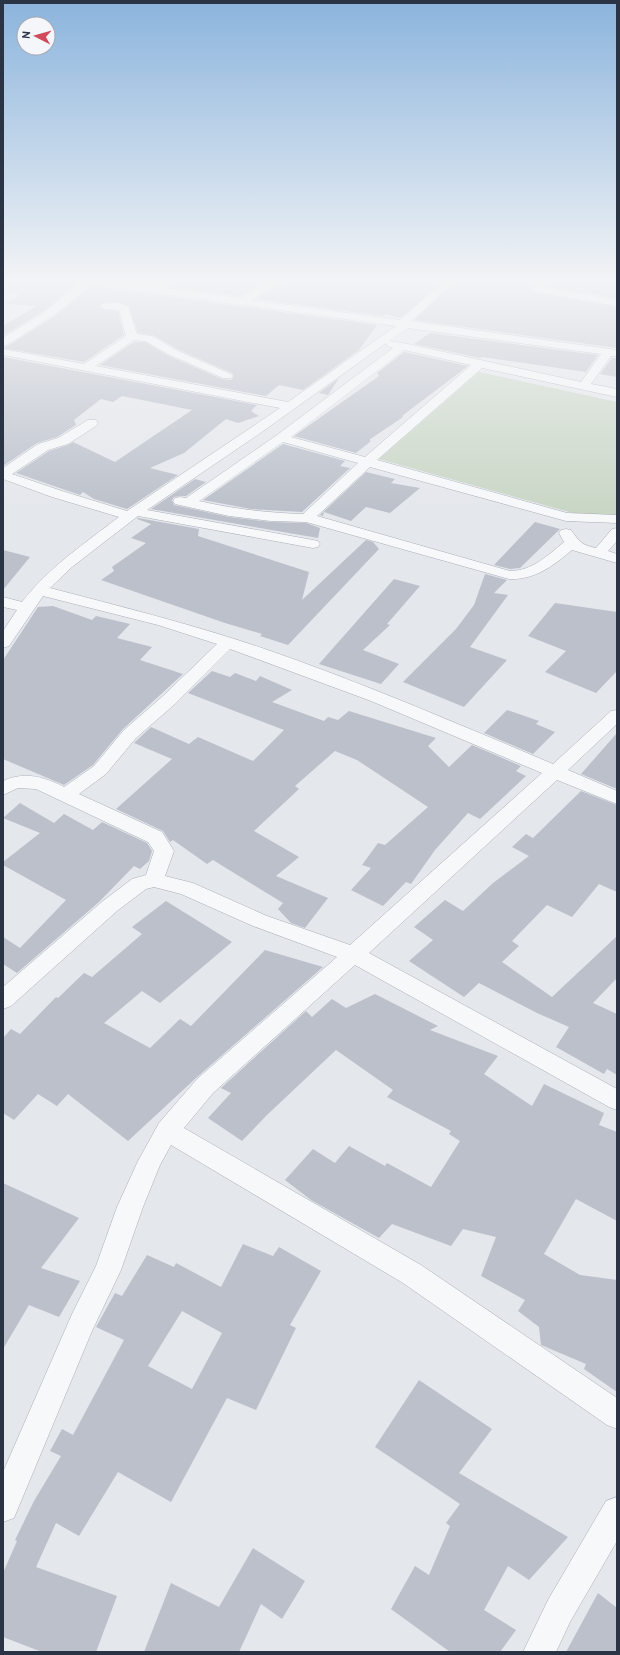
<svg xmlns="http://www.w3.org/2000/svg" width="620" height="1655" viewBox="0 0 620 1655" font-family="Overpass,sans-serif">
<style>
.green{fill:#c9d6c5}
.building{fill:#bbc0ca;fill-rule:evenodd}
.lines{fill:none;stroke-linecap:round;stroke-linejoin:round}
.minor-casing{stroke:#a9aeb7;stroke-width:1}
.minor{fill:#f7f8fa;fill-rule:evenodd}
</style>
<rect width="100%" height="100%" fill="#e4e7ec"/>
<path class="green" d="M 479,372 L 617,402 L 617,514 L 609,523 L 379,459 Z"/>
<path class="building" d="M 3,280 L 80,280 L 80,281 L 45,310 L 3,336 L 3,326 L 36,306 L 5,304 L 20,294 L 3,292 Z
M 115,280 L 269,280 L 240,296 Z
M 284,280 L 444,280 L 401,318 L 386,314 L 383,316 L 256,299 L 283,283 Z
M 458,280 L 617,280 L 617,298 L 536,285 L 530,289 L 532,292 L 617,307 L 617,348 L 414,320 Z
M 92,286 L 377,325 L 359,350 L 303,390 L 279,385 L 266,396 L 100,365 L 134,342 L 145,342 L 169,356 L 222,379 L 231,380 L 234,376 L 232,373 L 179,350 L 153,335 L 138,333 L 129,307 L 119,302 L 105,302 L 99,307 L 105,310 L 118,311 L 124,335 L 84,362 L 3,348 L 8,346 L 55,316 Z
M 430,333 L 598,355 L 586,372 L 482,357 L 480,358 L 414,344 Z
M 404,352 L 468,366 L 402,416 L 403,417 L 369,440 L 371,441 L 356,453 L 294,436 L 379,376 L 377,373 Z
M 3,357 L 257,405 L 251,411 L 259,416 L 238,423 L 226,419 L 184,453 L 150,468 L 178,475 L 127,509 L 94,499 L 83,492 L 80,495 L 16,473 L 49,451 L 68,445 L 73,442 L 115,462 L 192,410 L 122,396 L 113,402 L 101,399 L 74,420 L 76,425 L 57,437 L 37,443 L 3,466 Z
M 612,358 L 617,358 L 617,377 L 600,374 Z
M 339,378 L 328,395 L 319,393 Z
M 283,444 L 345,461 L 340,466 L 350,468 L 302,512 L 251,509 L 203,500 Z
M 366,472 L 395,479 L 391,483 L 420,488 L 390,513 L 366,507 L 351,521 L 324,512 L 323,516 L 320,515 Z
M 195,479 L 206,482 L 186,496 L 180,496 L 174,497 L 172,500 L 174,505 L 229,517 L 271,522 L 306,523 L 320,528 L 318,538 L 151,509 Z
M 138,518 L 199,529 L 198,536 L 309,572 L 302,600 L 366,540 L 373,542 L 379,549 L 288,645 L 260,636 L 262,634 L 225,623 L 101,580 L 114,571 L 112,567 L 146,543 L 131,538 L 151,524 L 137,519 Z
M 535,522 L 560,529 L 520,568 L 510,569 L 494,565 Z
M 3,550 L 30,557 L 3,590 Z
M 485,574 L 507,580 L 494,593 L 508,595 L 470,647 L 507,660 L 464,707 L 403,682 L 456,629 L 474,605 Z
M 394,579 L 420,586 L 387,624 L 390,625 L 363,650 L 399,664 L 381,684 L 319,664 Z
M 555,603 L 617,612 L 617,671 L 596,693 L 545,672 L 566,651 L 528,636 Z
M 53,606 L 92,620 L 96,616 L 130,624 L 117,638 L 152,647 L 140,660 L 183,674 L 123,729 L 93,765 L 64,785 L 3,759 L 3,660 L 38,607 Z
M 212,671 L 230,677 L 235,673 L 256,681 L 260,676 L 292,690 L 272,702 L 324,721 L 328,717 L 338,720 L 349,711 L 436,738 L 428,746 L 449,767 L 472,745 L 521,766 L 516,771 L 526,776 L 480,819 L 468,813 L 435,850 L 411,884 L 406,882 L 383,906 L 351,890 L 371,868 L 362,865 L 378,843 L 385,845 L 428,807 L 357,760 L 335,751 L 295,786 L 299,789 L 254,831 L 299,857 L 276,876 L 328,898 L 305,928 L 291,923 L 278,909 L 283,903 L 213,860 L 207,864 L 173,840 L 170,842 L 163,831 L 116,809 L 172,759 L 134,743 L 151,727 L 189,744 L 198,737 L 253,761 L 284,730 L 188,693 Z
M 507,710 L 539,721 L 536,724 L 555,732 L 533,754 L 484,733 Z
M 617,733 L 617,789 L 581,774 Z
M 581,791 L 617,805 L 617,892 L 599,884 L 572,917 L 547,905 L 512,941 L 519,946 L 502,962 L 552,997 L 617,936 L 617,978 L 593,1003 L 617,1014 L 617,1075 L 607,1069 L 604,1074 L 556,1047 L 569,1027 L 537,1013 L 479,983 L 464,997 L 409,961 L 433,940 L 414,927 L 445,900 L 463,911 L 493,883 L 529,856 L 512,847 L 526,834 L 533,838 Z
M 20,803 L 54,823 L 64,814 L 93,830 L 102,822 L 147,843 L 152,851 L 149,861 L 140,869 L 134,866 L 99,902 L 17,973 L 3,964 L 3,937 L 20,948 L 66,900 L 3,865 L 3,862 L 40,833 L 3,818 Z
M 166,901 L 232,942 L 160,1003 L 142,991 L 104,1023 L 150,1048 L 180,1019 L 191,1026 L 265,950 L 323,967 L 196,1078 L 128,1141 L 68,1094 L 57,1106 L 38,1094 L 14,1120 L 3,1113 L 3,1038 L 11,1029 L 20,1034 L 56,997 L 58,998 L 84,973 L 92,977 L 142,934 L 132,927 Z
M 375,994 L 438,1026 L 430,1030 L 498,1056 L 484,1074 L 532,1106 L 544,1084 L 604,1113 L 599,1125 L 617,1132 L 617,1221 L 576,1199 L 544,1254 L 580,1275 L 617,1280 L 617,1392 L 584,1369 L 586,1364 L 541,1345 L 539,1327 L 518,1311 L 525,1300 L 481,1276 L 496,1237 L 463,1229 L 451,1246 L 392,1224 L 379,1238 L 311,1200 L 285,1180 L 313,1149 L 335,1163 L 349,1146 L 385,1166 L 387,1163 L 431,1187 L 460,1141 L 449,1134 L 451,1131 L 387,1097 L 393,1090 L 336,1050 L 267,1115 L 242,1141 L 208,1118 L 231,1093 L 221,1088 L 306,1011 L 312,1017 L 332,999 L 346,1008 Z
M 3,1183 L 79,1218 L 41,1268 L 80,1281 L 59,1317 L 29,1305 L 3,1349 Z
M 243,1244 L 273,1256 L 279,1247 L 321,1271 L 290,1325 L 296,1328 L 256,1410 L 227,1398 L 171,1502 L 118,1472 L 79,1536 L 56,1523 L 36,1567 L 117,1596 L 96,1652 L 42,1652 L 3,1637 L 3,1573 L 17,1541 L 15,1540 L 34,1501 L 61,1456 L 50,1451 L 62,1429 L 73,1435 L 124,1340 L 96,1327 L 115,1293 L 122,1296 L 147,1255 L 174,1267 L 176,1263 L 221,1287 ZM 182,1311 L 222,1333 L 192,1389 L 148,1366 Z
M 419,1380 L 492,1429 L 459,1473 L 568,1537 L 529,1580 L 508,1566 L 484,1610 L 516,1630 L 500,1652 L 450,1652 L 391,1609 L 415,1566 L 429,1575 L 450,1526 L 446,1523 L 460,1504 L 375,1447 Z
M 253,1548 L 305,1581 L 282,1619 L 261,1604 L 239,1652 L 144,1652 L 171,1583 L 219,1607 Z
M 598,1593 L 617,1608 L 617,1652 L 566,1652 Z"/>
<g class="lines">
<g class="minor-casing">
<path id="minor" d="M 81,280 L 106,280 L 240,298 L 271,280 L 283,280 L 282,282 L 252,300 L 400,320 L 446,280 L 457,280 L 411,321 L 617,350 L 617,356 L 611,356 L 591,384 L 617,389 L 617,397 L 482,368 L 377,460 L 567,513 L 617,515 L 617,523 L 566,521 L 370,467 L 317,516 L 510,571 C 532,571 547,556 564,542 L 559,533 L 561,530 L 566,529 L 571,530 C 579,541 581,545 596,548 L 612,529 L 617,528 L 617,541 L 608,551 L 617,554 L 617,563 L 572,550 C 553,566 535,580 509,579 L 306,522 L 271,521 L 229,516 L 175,504 L 173,501 L 175,498 L 180,497 L 186,498 L 277,435 L 393,348 L 387,346 L 386,343 L 259,434 L 147,510 L 313,540 L 318,541 L 320,544 L 318,547 L 313,548 L 138,516 L 72,567 L 50,588 C 122,607 195,625 265,649 C 363,683 458,724 553,764 L 611,711 L 617,710 L 617,724 L 568,770 L 617,791 L 617,804 L 557,780 L 369,953 L 617,1089 L 617,1110 L 609,1107 L 355,965 L 213,1093 L 184,1128 L 421,1265 L 617,1398 L 617,1429 L 607,1425 L 403,1283 L 171,1145 L 160,1165 L 143,1207 L 121,1270 L 92,1331 L 14,1518 L 3,1522 L 3,1472 L 72,1314 L 96,1266 L 117,1207 L 138,1161 L 159,1123 L 197,1079 L 337,957 L 253,926 L 181,894 L 154,887 L 146,889 L 117,911 L 11,1006 L 3,1009 L 3,987 L 103,901 L 132,879 L 146,875 L 154,851 L 148,842 L 36,789 L 18,788 L 3,795 L 3,781 C 25,771 44,777 64,787 L 94,766 L 124,730 L 163,696 L 217,644 L 158,625 L 43,596 L 9,646 L 3,648 L 3,631 L 17,610 L 3,607 L 3,597 L 22,602 C 48,568 85,543 119,517 L 52,497 L 3,479 L 3,468 L 38,444 L 58,438 L 88,420 L 96,420 L 98,423 L 96,426 L 68,444 L 48,450 L 12,474 L 62,491 L 127,511 L 280,408 L 3,355 L 3,349 L 84,364 L 126,336 L 119,310 L 105,309 L 100,306 C 105,301 123,302 128,307 L 137,334 L 152,336 L 178,351 L 231,374 L 233,376 L 231,378 L 223,378 L 170,355 L 145,341 L 134,340 L 96,366 L 288,402 L 396,326 L 92,284 L 54,315 L 7,345 L 3,346 L 3,338 L 46,311 L 82,281 ZM 408,328 L 601,354 L 581,382 L 403,343 L 389,341 ZM 404,350 L 471,365 L 365,457 L 291,437 ZM 283,442 L 358,463 L 303,514 C 268,513 234,509 199,501 ZM 230,649 L 371,701 L 542,773 L 350,945 L 267,916 L 193,883 L 165,876 L 174,851 L 162,832 L 79,794 L 106,774 L 136,738 L 175,704 Z
M 536,286 L 617,300 L 617,306 L 532,291 L 531,289 Z
M 617,1497 L 617,1541 L 570,1622 L 556,1652 L 523,1652 L 548,1600 L 606,1501 Z"/>
</g>
<use href="#minor" class="minor"/>
</g>
<linearGradient id="sky" x2="0" y2="1"><stop stop-color="#8bb4dd"/><stop offset="0.55" stop-color="#f3f4f6"/><stop offset="1" stop-color="#f3f4f6" stop-opacity="0"/></linearGradient>
<rect width="620" height="511" fill="url(#sky)"/>
<rect width="620" height="1655" fill="none" stroke="#2b3445" stroke-width="8"/>
<g transform="translate(36 36) rotate(276)"><circle r="19" fill="#f4f6f9" stroke="#a4a8b1"/>
<path d="M0-3L7 15L0 10L-7 15Z" fill="#d1495b"/>
<text y="-6" font-size="11" font-weight="bold" text-anchor="middle" fill="#2b3445">N</text>
</g>
</svg>
